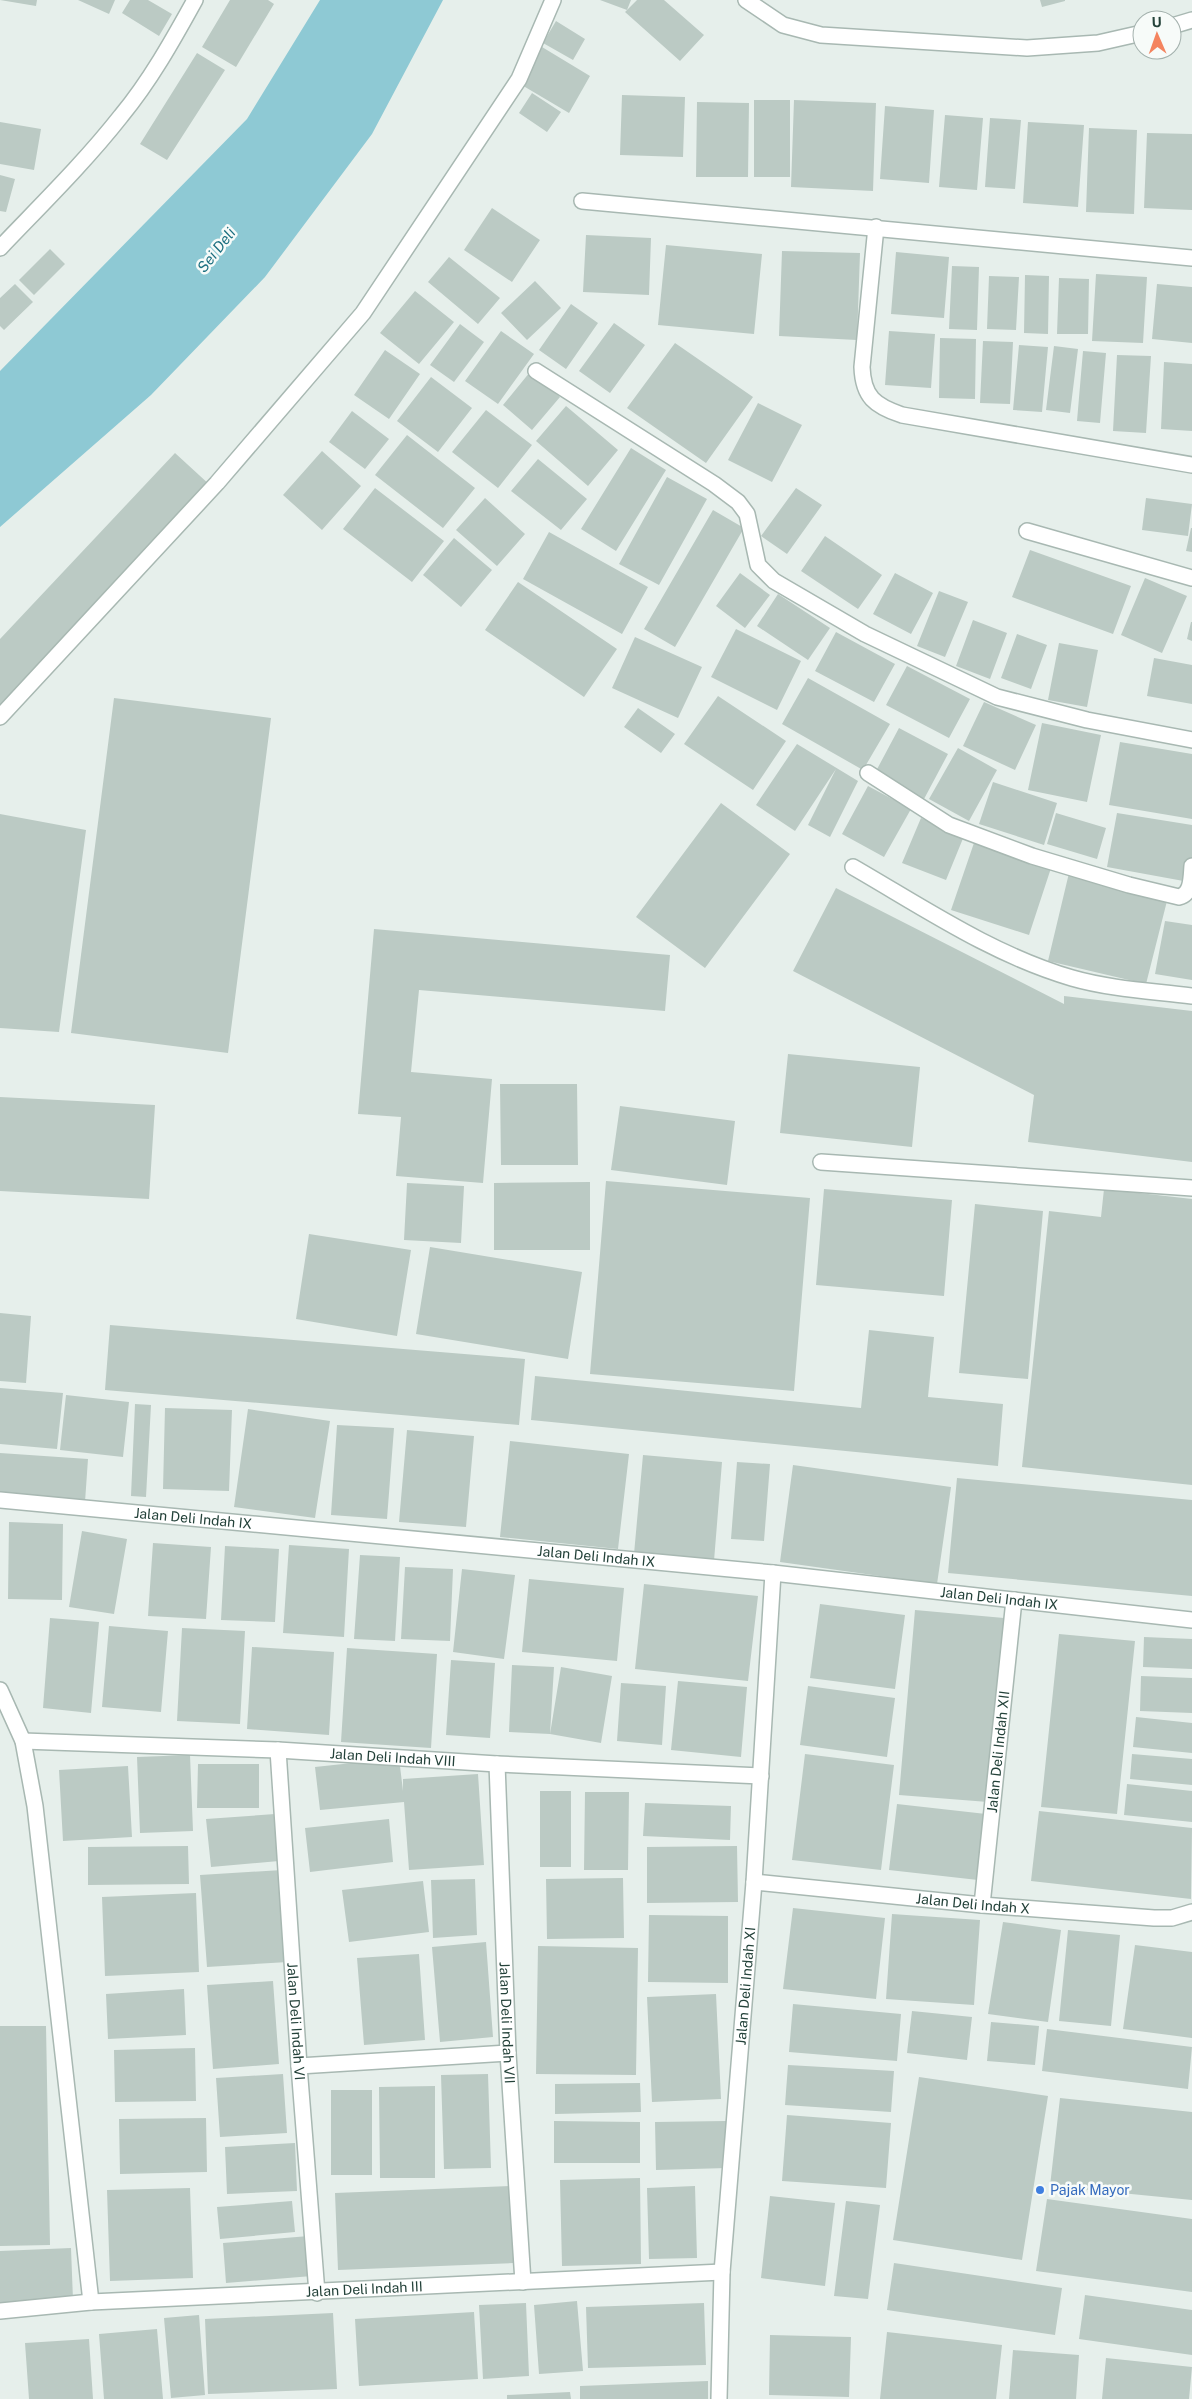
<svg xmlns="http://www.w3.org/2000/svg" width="1192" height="2399" viewBox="0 0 1192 2399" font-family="'Public Sans',sans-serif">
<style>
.water{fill:#8ec9d4}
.building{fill:#bbcac4}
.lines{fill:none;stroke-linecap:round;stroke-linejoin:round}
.lane-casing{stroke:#a8b8b2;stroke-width:18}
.street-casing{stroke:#a8b8b2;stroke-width:18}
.lane{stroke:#fff;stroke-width:15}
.street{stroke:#fff;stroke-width:15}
.shop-dot{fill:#3f7fe0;stroke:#f7fbf9;stroke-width:2}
.labels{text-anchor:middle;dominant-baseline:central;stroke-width:5;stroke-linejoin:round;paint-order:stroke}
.street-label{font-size:14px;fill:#24423a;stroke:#f7fbf9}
.shop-label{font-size:14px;fill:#366cbe;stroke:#f7fbf9;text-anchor:start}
.water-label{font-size:15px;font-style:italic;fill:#1c6f80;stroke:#f7fbf9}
</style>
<rect width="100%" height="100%" fill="#e6efeb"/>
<path class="water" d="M 320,0 L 443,0 L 372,134 L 265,277 L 151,395 L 0,527 L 0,371 L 247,119 Z"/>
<path class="building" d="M 0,0 L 37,0 L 36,6 Z
M 78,0 L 115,0 L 109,14 Z
M 130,0 L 148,0 L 172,14 L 159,36 L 122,13 Z
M 230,0 L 268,0 L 274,4 L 236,67 L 202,47 Z
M 600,0 L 631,0 L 627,10 Z
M 637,0 L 664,0 L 704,35 L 680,61 L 625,12 Z
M 1040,0 L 1065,0 L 1065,1 L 1042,7 Z
M 556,21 L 585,39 L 573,60 L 543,43 Z
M 542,47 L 590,76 L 569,113 L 520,84 Z
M 197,53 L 225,70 L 167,160 L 140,144 Z
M 532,93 L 561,112 L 547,132 L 519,113 Z
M 622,95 L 685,97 L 683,157 L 620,155 Z
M 754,100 L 790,100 L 790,177 L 754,177 Z
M 794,100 L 876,103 L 873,191 L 791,187 Z
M 697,102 L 749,103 L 748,177 L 696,177 Z
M 885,106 L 934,110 L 929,183 L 880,179 Z
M 945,115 L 983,118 L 977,190 L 939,187 Z
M 990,118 L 1021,120 L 1015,189 L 985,187 Z
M 0,122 L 41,129 L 34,170 L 0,164 Z
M 1028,122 L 1084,125 L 1078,207 L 1023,203 Z
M 1089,128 L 1137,130 L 1134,214 L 1086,212 Z
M 1147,133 L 1192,134 L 1192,210 L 1144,208 Z
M 0,175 L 15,179 L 6,212 L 0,211 Z
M 492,208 L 540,240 L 512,282 L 464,250 Z
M 586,235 L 651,238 L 649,295 L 583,292 Z
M 666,245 L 762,254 L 754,334 L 658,325 Z
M 50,249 L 65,264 L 34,295 L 19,280 Z
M 782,251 L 860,253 L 857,340 L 779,336 Z
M 896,252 L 949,257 L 944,318 L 891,314 Z
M 449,257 L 500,298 L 478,324 L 428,282 Z
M 952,266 L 979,267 L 977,330 L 949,329 Z
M 1096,274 L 1147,277 L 1143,343 L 1092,341 Z
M 1025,275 L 1049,276 L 1048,334 L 1024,333 Z
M 989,276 L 1019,277 L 1016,330 L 987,329 Z
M 1059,278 L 1089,279 L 1088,334 L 1057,334 Z
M 535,281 L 561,308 L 527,340 L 501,313 Z
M 15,284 L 33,302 L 4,330 L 0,326 L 0,298 Z
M 1157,284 L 1192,287 L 1192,343 L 1152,339 Z
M 415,291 L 454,322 L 419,364 L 380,333 Z
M 571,304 L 598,323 L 566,369 L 539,350 Z
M 614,323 L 645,345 L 610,393 L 579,371 Z
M 460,324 L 484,342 L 454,382 L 430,365 Z
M 501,331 L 534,354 L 498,404 L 465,381 Z
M 889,331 L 935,334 L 931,388 L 885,385 Z
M 940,338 L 976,339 L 975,399 L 939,398 Z
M 983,341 L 1013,342 L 1010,404 L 980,403 Z
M 675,343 L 753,397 L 706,463 L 627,408 Z
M 1019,345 L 1048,347 L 1042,412 L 1013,410 Z
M 1054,346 L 1078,349 L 1070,413 L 1046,410 Z
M 385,350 L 420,374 L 389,419 L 354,395 Z
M 1083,351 L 1106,353 L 1100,423 L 1077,421 Z
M 1117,355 L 1151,356 L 1146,433 L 1113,431 Z
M 1164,362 L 1192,364 L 1192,431 L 1161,429 Z
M 530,372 L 560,397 L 532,430 L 503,405 Z
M 431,377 L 472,408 L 438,452 L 397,421 Z
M 758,403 L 802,425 L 772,482 L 728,460 Z
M 566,406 L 618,450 L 588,486 L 536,441 Z
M 486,410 L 532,445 L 498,488 L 452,452 Z
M 352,411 L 389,439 L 365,469 L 329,442 Z
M 407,435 L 475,488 L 443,528 L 375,475 Z
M 631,448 L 666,470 L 616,551 L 581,529 Z
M 322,451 L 361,486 L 322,530 L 283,495 Z
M 175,453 L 211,486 L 0,711 L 0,639 Z
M 538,459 L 587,499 L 561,530 L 511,491 Z
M 667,477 L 707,499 L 659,585 L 619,564 Z
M 375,488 L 444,541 L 412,582 L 343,529 Z
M 796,488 L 822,505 L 787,554 L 761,536 Z
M 485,498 L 525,534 L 497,566 L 456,530 Z
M 1146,498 L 1192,504 L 1188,536 L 1142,530 Z
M 713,510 L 744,528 L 675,647 L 644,629 Z
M 1191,528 L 1192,528 L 1192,552 L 1186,551 Z
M 549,532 L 648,587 L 622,634 L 523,579 Z
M 825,536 L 882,575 L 858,609 L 801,571 Z
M 454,538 L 492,570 L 461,607 L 423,575 Z
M 1030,550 L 1131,586 L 1113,634 L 1012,597 Z
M 740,573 L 770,595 L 745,628 L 716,606 Z
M 895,573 L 933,593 L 911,634 L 873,614 Z
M 1145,578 L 1187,596 L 1162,653 L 1121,635 Z
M 518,582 L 617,649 L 584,697 L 485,630 Z
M 939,591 L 968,602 L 945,657 L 917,646 Z
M 778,594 L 830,628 L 808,660 L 757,626 Z
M 973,620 L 1007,633 L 990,679 L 956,666 Z
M 1191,622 L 1192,622 L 1192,641 L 1187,639 Z
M 736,629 L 801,661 L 777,710 L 711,677 Z
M 836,632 L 895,664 L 874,702 L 815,671 Z
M 1017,634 L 1047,645 L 1031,689 L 1001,678 Z
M 635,637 L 702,667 L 678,718 L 612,688 Z
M 1059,643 L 1098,650 L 1087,707 L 1048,700 Z
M 1154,658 L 1192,665 L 1192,704 L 1147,696 Z
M 907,666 L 970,699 L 949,738 L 886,705 Z
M 808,678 L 890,724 L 863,770 L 782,724 Z
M 718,696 L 786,741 L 753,790 L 684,744 Z
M 114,698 L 271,718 L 228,1053 L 71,1033 Z
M 984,702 L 1036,725 L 1015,770 L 963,746 Z
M 638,708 L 675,734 L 661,753 L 624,727 Z
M 1042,723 L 1101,735 L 1087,802 L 1028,790 Z
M 899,728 L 948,754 L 924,799 L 875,773 Z
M 1120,742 L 1192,754 L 1192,819 L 1109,805 Z
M 797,744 L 858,781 L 830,837 L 808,825 L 836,769 L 795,831 L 756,805 Z
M 958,748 L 997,770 L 969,821 L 929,799 Z
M 993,782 L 1057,803 L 1044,845 L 979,824 Z
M 868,786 L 911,809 L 884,857 L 842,834 Z
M 721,803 L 790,854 L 705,968 L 636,917 Z
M 1056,813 L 1106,828 L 1097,859 L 1047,844 Z
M 1117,813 L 1192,825 L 1192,864 L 1189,882 L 1107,867 Z
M 0,814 L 86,830 L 59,1032 L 0,1028 Z
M 921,818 L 964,836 L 946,880 L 902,863 Z
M 975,840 L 1052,865 L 1029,935 L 951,910 Z
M 1069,873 L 1168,897 L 1146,984 L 1048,961 Z
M 836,888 L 1064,1004 L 1064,996 L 1192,1011 L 1192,1162 L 1028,1142 L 1034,1095 L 793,971 Z
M 1165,921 L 1192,925 L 1192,980 L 1155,974 Z
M 374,929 L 670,955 L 665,1011 L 419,990 L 411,1072 L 492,1079 L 483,1183 L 396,1176 L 401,1117 L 358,1114 Z
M 788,1054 L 920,1067 L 912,1147 L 780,1133 Z
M 500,1084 L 577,1084 L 578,1165 L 501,1165 Z
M 0,1097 L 155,1105 L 149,1199 L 0,1191 Z
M 620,1106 L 735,1121 L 727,1185 L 611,1170 Z
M 606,1181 L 810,1198 L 794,1391 L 590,1374 Z
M 590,1182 L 590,1250 L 494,1250 L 494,1183 Z
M 407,1183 L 464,1186 L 461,1243 L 404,1240 Z
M 824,1189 L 952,1200 L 944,1296 L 816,1285 Z
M 1104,1189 L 1192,1199 L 1192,1485 L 1022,1467 L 1049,1211 L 1101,1217 Z
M 975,1204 L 1043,1211 L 1028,1379 L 959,1373 Z
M 309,1234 L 411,1250 L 397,1336 L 296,1319 Z
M 430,1247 L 582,1272 L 568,1359 L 416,1334 Z
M 0,1313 L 31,1316 L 26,1383 L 0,1381 Z
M 110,1325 L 525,1359 L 519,1425 L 105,1390 Z
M 869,1330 L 934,1337 L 928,1397 L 1003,1404 L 998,1466 L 531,1420 L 535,1376 L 861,1408 Z
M 0,1388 L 63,1393 L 57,1449 L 0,1444 Z
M 66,1395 L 129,1402 L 123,1457 L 60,1450 Z
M 135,1404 L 151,1405 L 146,1497 L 131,1496 Z
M 165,1408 L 232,1410 L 229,1491 L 163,1489 Z
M 248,1409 L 330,1421 L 315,1518 L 234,1507 Z
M 337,1425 L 394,1428 L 387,1519 L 331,1515 Z
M 407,1430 L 474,1436 L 466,1527 L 399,1522 Z
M 510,1441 L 629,1454 L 618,1549 L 500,1537 Z
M 0,1453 L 88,1459 L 85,1502 L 0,1496 Z
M 643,1455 L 722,1462 L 714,1561 L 634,1554 Z
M 737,1462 L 770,1464 L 764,1541 L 731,1539 Z
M 793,1465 L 951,1487 L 937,1584 L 780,1562 Z
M 957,1478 L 1192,1500 L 1192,1596 L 948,1573 Z
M 9,1522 L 63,1524 L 62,1600 L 8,1599 Z
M 82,1531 L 127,1539 L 114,1614 L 69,1607 Z
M 153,1543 L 211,1547 L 206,1619 L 148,1616 Z
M 289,1545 L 349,1549 L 344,1637 L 283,1633 Z
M 225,1546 L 279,1549 L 275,1622 L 221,1620 Z
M 360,1555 L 400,1557 L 395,1641 L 354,1639 Z
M 405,1567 L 453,1569 L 450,1641 L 401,1639 Z
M 462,1569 L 515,1575 L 504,1659 L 453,1652 Z
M 529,1579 L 624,1588 L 617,1661 L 522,1652 Z
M 644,1584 L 758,1596 L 748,1681 L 635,1669 Z
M 820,1604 L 905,1615 L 895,1689 L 810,1678 Z
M 915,1610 L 1004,1618 L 988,1802 L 899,1795 Z
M 50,1618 L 99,1622 L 91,1713 L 43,1708 Z
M 109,1626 L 168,1631 L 161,1712 L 102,1707 Z
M 182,1628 L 245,1631 L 240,1724 L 177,1721 Z
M 1059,1634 L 1135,1641 L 1117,1814 L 1041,1807 Z
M 1144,1637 L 1192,1639 L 1192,1669 L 1143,1667 Z
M 252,1647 L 334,1652 L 329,1735 L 247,1729 Z
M 347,1648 L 437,1654 L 431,1748 L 341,1742 Z
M 451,1660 L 495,1663 L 490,1738 L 446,1735 Z
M 512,1665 L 554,1667 L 550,1734 L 509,1732 Z
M 561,1667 L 612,1676 L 601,1743 L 550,1734 Z
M 1141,1676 L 1192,1678 L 1192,1713 L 1140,1711 Z
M 678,1681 L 747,1687 L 741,1757 L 671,1750 Z
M 621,1683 L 666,1686 L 662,1745 L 617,1741 Z
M 808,1686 L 895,1698 L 887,1757 L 800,1745 Z
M 1136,1717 L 1192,1723 L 1192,1753 L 1133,1747 Z
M 805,1754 L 894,1765 L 881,1870 L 792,1860 Z
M 1132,1754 L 1192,1759 L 1192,1785 L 1130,1779 Z
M 190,1755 L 193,1831 L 140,1833 L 137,1757 Z
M 399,1758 L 403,1791 L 403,1779 L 478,1774 L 484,1865 L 409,1870 L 404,1802 L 320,1810 L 315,1767 Z
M 198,1764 L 259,1764 L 259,1808 L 197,1808 Z
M 128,1766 L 132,1837 L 63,1841 L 59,1770 Z
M 1127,1784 L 1192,1791 L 1192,1822 L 1124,1815 Z
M 540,1791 L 571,1791 L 571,1867 L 540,1867 Z
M 585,1792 L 629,1792 L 628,1870 L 584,1870 Z
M 645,1803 L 731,1806 L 730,1840 L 643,1836 Z
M 897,1804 L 986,1814 L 978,1880 L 889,1870 Z
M 1039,1811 L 1192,1828 L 1191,1899 L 1031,1881 Z
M 275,1814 L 279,1861 L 211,1867 L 206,1819 Z
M 389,1819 L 393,1862 L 310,1872 L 305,1828 Z
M 188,1846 L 189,1884 L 88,1885 L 88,1847 Z
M 737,1846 L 738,1902 L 647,1903 L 647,1847 Z
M 282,1870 L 288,1962 L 207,1967 L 200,1875 Z
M 623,1878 L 624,1938 L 547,1939 L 546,1879 Z
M 475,1879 L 477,1935 L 433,1938 L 431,1880 Z
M 423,1881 L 429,1932 L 349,1942 L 342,1890 Z
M 196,1893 L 199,1972 L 105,1976 L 102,1897 Z
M 793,1908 L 885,1918 L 876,1999 L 783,1989 Z
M 892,1914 L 980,1920 L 974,2005 L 886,1999 Z
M 649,1915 L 728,1916 L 728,1983 L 648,1982 Z
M 1003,1922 L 1061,1930 L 1048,2022 L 988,2014 Z
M 1068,1930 L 1120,1935 L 1111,2026 L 1059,2021 Z
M 486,1942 L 493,2037 L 440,2042 L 432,1947 Z
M 1135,1945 L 1192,1952 L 1192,2038 L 1123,2029 Z
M 538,1946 L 638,1948 L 636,2075 L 536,2074 Z
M 419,1954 L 425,2040 L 364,2045 L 357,1958 Z
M 273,1981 L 279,2064 L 213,2069 L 207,1985 Z
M 184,1989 L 186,2035 L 108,2039 L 106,1994 Z
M 716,1994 L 721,2099 L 652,2102 L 647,1997 Z
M 793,2004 L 901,2014 L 897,2061 L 789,2052 Z
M 912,2011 L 972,2017 L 967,2060 L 907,2053 Z
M 991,2022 L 1039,2026 L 1035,2065 L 987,2061 Z
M 0,2026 L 46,2026 L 50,2245 L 0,2246 Z
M 1047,2029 L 1192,2047 L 1188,2089 L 1042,2071 Z
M 195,2048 L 196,2101 L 115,2102 L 114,2050 Z
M 788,2065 L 894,2071 L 891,2112 L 785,2105 Z
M 283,2074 L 287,2133 L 220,2137 L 216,2078 Z
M 488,2074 L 491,2168 L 444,2169 L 441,2075 Z
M 919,2077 L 1048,2096 L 1022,2260 L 893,2240 Z
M 640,2083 L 641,2112 L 555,2114 L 555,2084 Z
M 435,2086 L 435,2178 L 380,2178 L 379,2087 Z
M 331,2090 L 372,2090 L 372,2175 L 331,2175 Z
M 1060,2098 L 1192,2112 L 1192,2200 L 1050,2186 Z
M 787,2115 L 891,2123 L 886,2188 L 782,2181 Z
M 206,2118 L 207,2172 L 120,2174 L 119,2119 Z
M 554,2121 L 640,2122 L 640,2163 L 554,2163 Z
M 726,2121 L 727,2168 L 656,2170 L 655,2122 Z
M 295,2143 L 297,2191 L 227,2194 L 225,2147 Z
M 640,2178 L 641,2264 L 562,2266 L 560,2180 Z
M 511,2186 L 514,2263 L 338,2270 L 335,2193 Z
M 695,2186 L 697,2258 L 649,2259 L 647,2188 Z
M 190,2188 L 193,2278 L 110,2281 L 107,2190 Z
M 770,2196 L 835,2203 L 825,2286 L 761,2278 Z
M 1047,2199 L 1192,2219 L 1192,2292 L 1036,2271 Z
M 292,2201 L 295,2232 L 220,2239 L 217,2207 Z
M 846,2201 L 880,2205 L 868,2299 L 834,2296 Z
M 309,2236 L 312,2276 L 226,2283 L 223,2243 Z
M 71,2248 L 73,2300 L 0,2304 L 0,2251 Z
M 894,2263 L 1062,2288 L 1055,2335 L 887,2310 Z
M 1085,2295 L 1192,2310 L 1192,2355 L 1079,2339 Z
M 577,2301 L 583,2371 L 539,2374 L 534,2305 Z
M 526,2303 L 529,2376 L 483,2379 L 479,2305 Z
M 704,2303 L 706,2365 L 588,2368 L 586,2307 Z
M 474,2312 L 478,2379 L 359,2386 L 355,2319 Z
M 333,2313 L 337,2389 L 208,2394 L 205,2319 Z
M 199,2315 L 205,2395 L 171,2398 L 164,2318 Z
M 157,2329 L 163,2399 L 104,2399 L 99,2334 Z
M 887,2332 L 1002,2345 L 996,2399 L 880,2399 Z
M 770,2335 L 851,2337 L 849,2397 L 769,2395 Z
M 89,2339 L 93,2399 L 29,2399 L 25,2343 Z
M 1013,2350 L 1079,2355 L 1076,2399 L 1009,2399 Z
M 1106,2358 L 1192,2367 L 1189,2399 L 1102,2399 Z
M 708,2381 L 708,2399 L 580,2399 L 580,2386 Z
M 570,2392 L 571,2399 L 507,2399 L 507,2395 Z"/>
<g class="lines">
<g class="lane-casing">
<path id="lane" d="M 853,867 C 924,908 993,955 1072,978 C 1110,989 1153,991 1192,996
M 821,1162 L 1192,1188"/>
</g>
<g class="street-casing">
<g id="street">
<path d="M 746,0 L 783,25 L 821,35 L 1027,48 L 1098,43 L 1142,33"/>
<path d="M 1172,26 L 1192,20"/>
<path d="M 582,201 L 1192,258"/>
<path d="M 876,227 L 862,367 C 863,397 875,406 902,415 L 1192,465"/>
<path d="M 0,248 C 41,205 84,163 121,116 C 150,81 173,40 195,0"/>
<path d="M 536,371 L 714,484 L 738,502 L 747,514 L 758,565 L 774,581 L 865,634 L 997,697 L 1087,720 L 1192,740"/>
<path d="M 1027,531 L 1192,578"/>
<path d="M 0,717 L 217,483 L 363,313 L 519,79 L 553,0"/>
<path d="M 868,773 L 949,825 L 1032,856 L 1129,885 L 1179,897 C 1192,894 1191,877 1192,866"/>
<path id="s1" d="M 0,1500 L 773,1573 L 1192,1620"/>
<path d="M 0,1690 L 23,1741 L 35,1806 L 91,2302"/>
<path id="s2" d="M 23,1741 L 278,1750 L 497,1764 L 761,1776"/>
<path id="s3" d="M 278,1750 L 299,2066 L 317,2293"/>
<path id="s4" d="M 497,1764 L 508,2053 L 523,2282"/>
<path id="s5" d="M 754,1882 L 982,1905 L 1154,1918 L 1172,1918 L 1192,1912"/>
<path id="s6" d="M 982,1905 L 1014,1600"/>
<path d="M 299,2066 L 508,2053"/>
<path id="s7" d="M 0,2311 L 91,2302 L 722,2272"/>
<path id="s8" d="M 719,2399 L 722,2272 L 754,1882 L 773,1573"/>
</g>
</g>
<use href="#lane" class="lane"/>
<use href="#street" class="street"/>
</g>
<circle class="shop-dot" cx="1040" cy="2190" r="5"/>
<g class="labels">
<g class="street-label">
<text stroke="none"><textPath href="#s1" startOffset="194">Jalan Deli Indah IX</textPath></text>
<text stroke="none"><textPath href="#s1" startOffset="599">Jalan Deli Indah IX</textPath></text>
<text stroke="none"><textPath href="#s1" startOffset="1004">Jalan Deli Indah IX</textPath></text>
<text stroke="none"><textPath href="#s6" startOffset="154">Jalan Deli Indah XII</textPath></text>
<text stroke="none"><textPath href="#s2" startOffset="370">Jalan Deli Indah VIII</textPath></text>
<text stroke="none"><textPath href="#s5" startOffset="220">Jalan Deli Indah X</textPath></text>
<text stroke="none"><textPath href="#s8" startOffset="414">Jalan Deli Indah XI</textPath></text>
<text stroke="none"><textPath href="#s3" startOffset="272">Jalan Deli Indah VI</textPath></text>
<text stroke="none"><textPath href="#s4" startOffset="259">Jalan Deli Indah VII</textPath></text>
<text stroke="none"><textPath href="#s7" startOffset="365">Jalan Deli Indah III</textPath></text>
</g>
<g class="shop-label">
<text x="1050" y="2190">Pajak Mayor</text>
</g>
<g class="water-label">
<text transform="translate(216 250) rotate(-52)">Sei Deli</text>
</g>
</g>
<g transform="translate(1157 35) rotate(358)"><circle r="24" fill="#f7fbf9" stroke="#a3b1ad"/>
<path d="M0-4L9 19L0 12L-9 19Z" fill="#f4845f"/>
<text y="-8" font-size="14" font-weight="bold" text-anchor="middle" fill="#24423a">U</text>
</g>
</svg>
